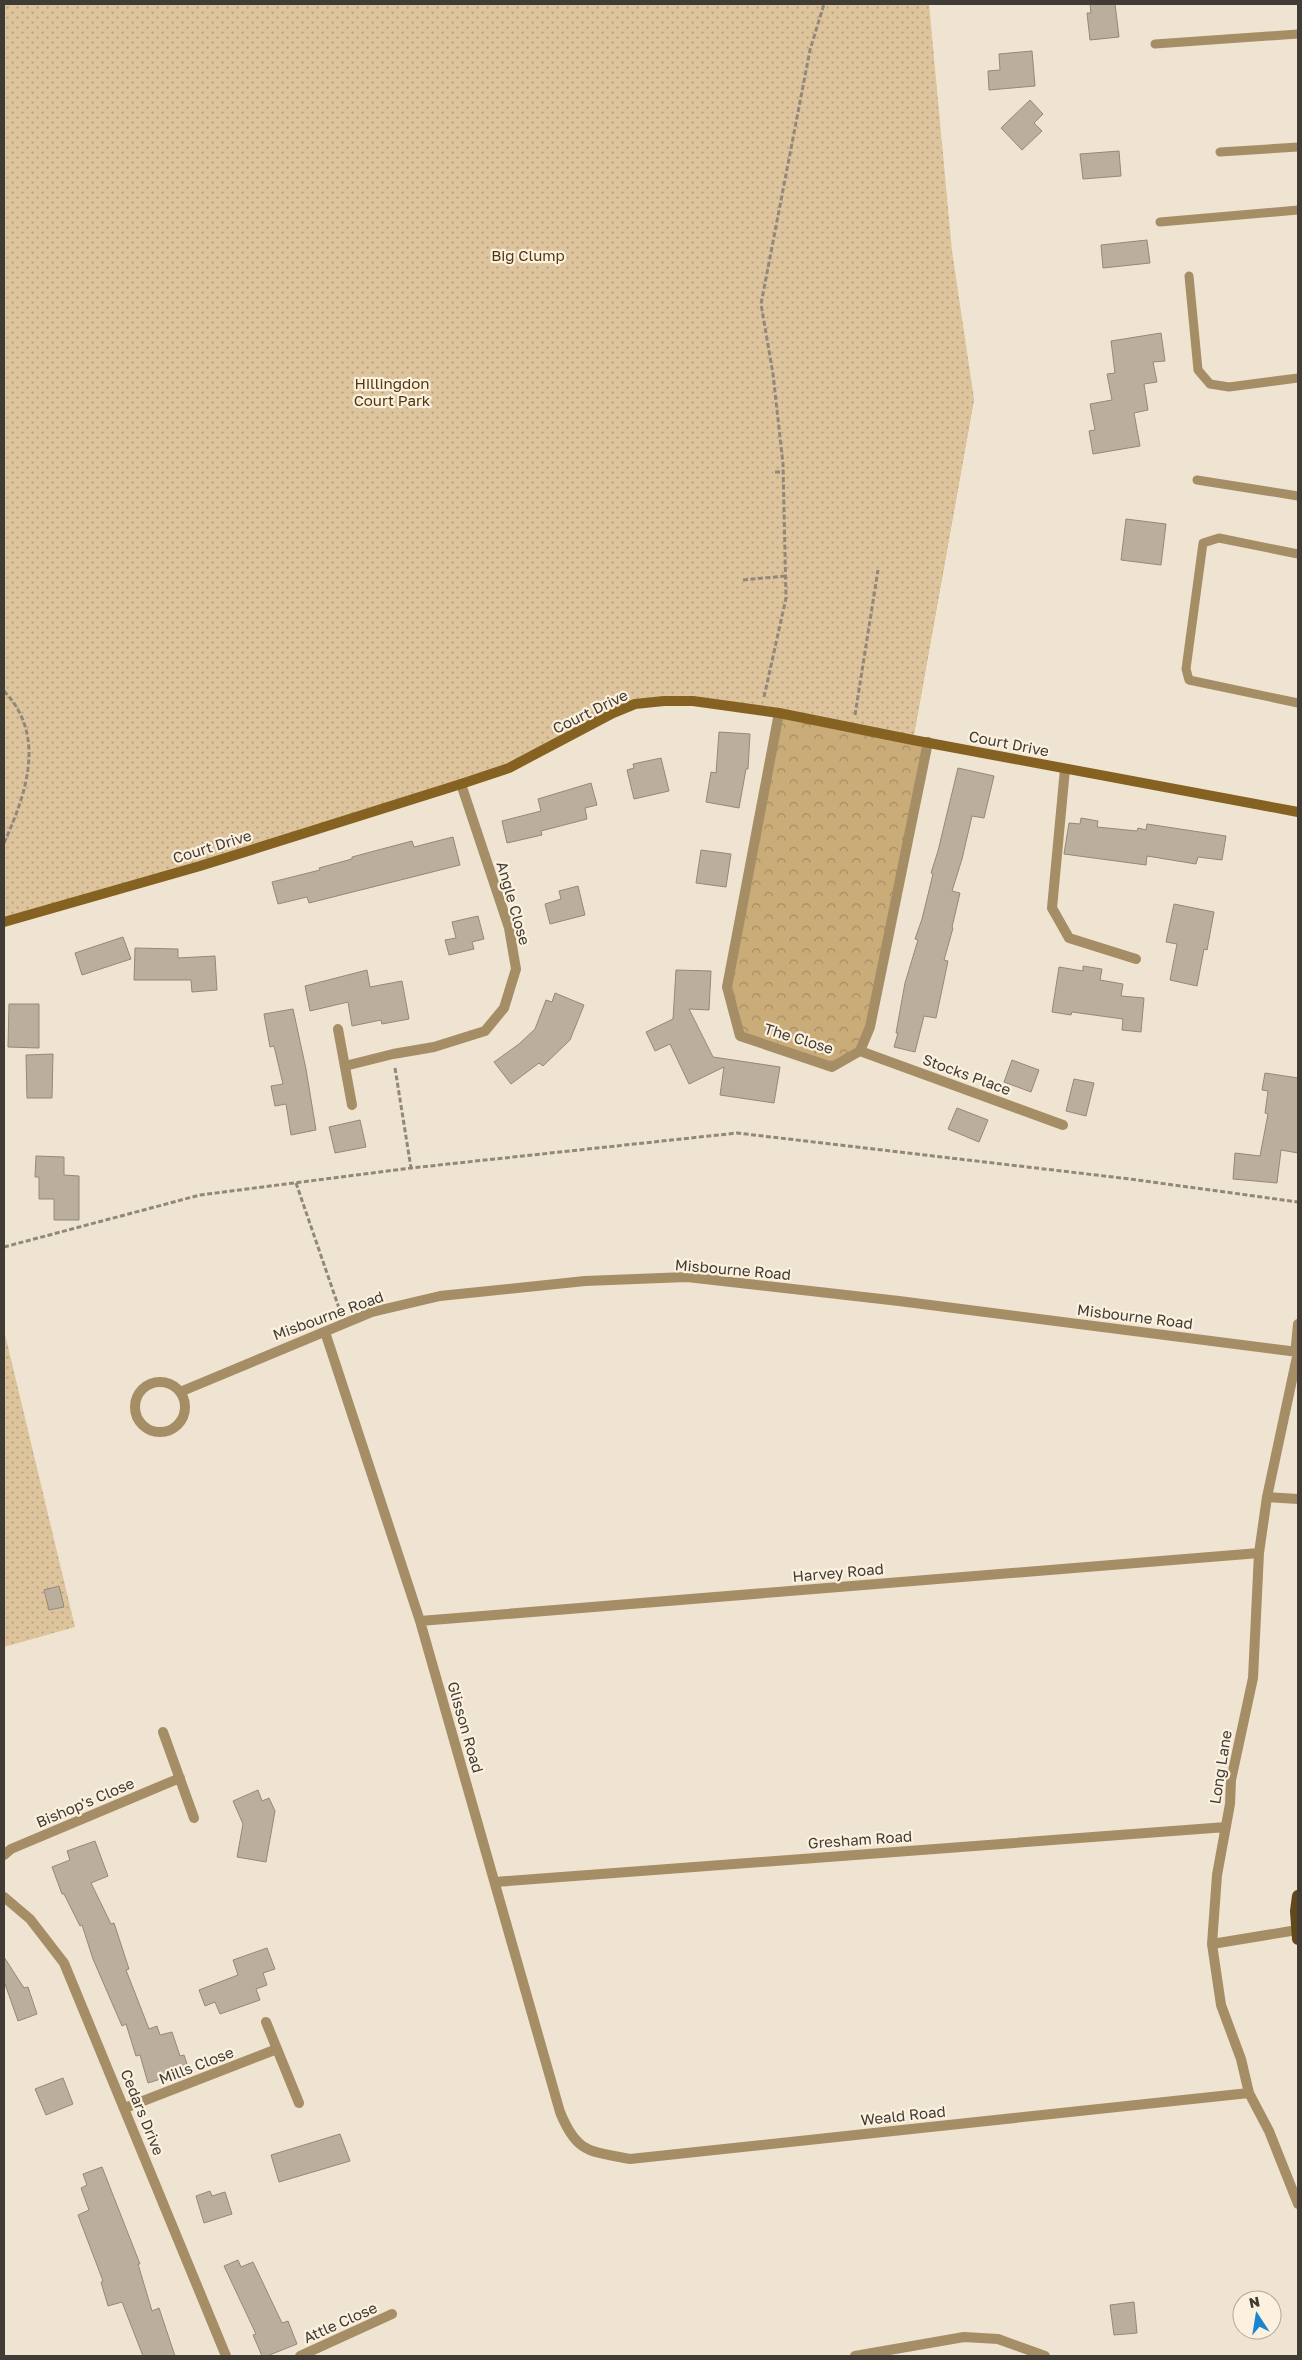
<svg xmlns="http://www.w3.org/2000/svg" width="1302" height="2360" viewBox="0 0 1302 2360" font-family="'Golos Text',sans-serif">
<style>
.forest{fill:url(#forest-crowns)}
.park{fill:url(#park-dots)}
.building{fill:#baaf9d;stroke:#948978}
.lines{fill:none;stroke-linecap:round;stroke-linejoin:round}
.path{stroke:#91887c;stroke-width:3;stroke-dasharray:5 2.5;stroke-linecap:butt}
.lane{stroke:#a58d66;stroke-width:9}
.street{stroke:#a58d66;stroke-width:10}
.secondary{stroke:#856221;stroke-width:10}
.primary{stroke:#61491c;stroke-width:12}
.labels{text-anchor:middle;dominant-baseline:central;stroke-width:4.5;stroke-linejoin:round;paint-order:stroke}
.park-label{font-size:15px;fill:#4e380f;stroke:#fcf0de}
.street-label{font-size:15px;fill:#403b34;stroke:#fcf0de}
</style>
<defs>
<pattern id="forest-crowns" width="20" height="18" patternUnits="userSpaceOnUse" patternTransform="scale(1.25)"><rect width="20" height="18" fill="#caac79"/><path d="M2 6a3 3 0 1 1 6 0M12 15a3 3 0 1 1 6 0" fill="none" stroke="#a58d64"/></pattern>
<pattern id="park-dots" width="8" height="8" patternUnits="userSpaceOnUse" patternTransform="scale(1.25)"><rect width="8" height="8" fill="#ddc49c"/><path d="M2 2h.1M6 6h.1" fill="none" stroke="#b5a080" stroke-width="1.8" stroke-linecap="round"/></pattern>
</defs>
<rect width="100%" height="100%" fill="#efe3d1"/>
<path class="forest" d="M 974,399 L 913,740 L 928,742 L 860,1051 L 832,1067 L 740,1036 L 727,987 L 779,713 L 927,411 Z"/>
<path class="park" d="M 4,4 L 929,4 L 952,251 L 974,399 L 913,740 L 693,701 L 635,704 L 509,768 L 4,922 Z
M 4,1330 L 75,1627 L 4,1647 Z"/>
<path class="building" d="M 1090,4 L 1115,4 L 1119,37 L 1090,40 L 1087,13 L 1091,13 Z
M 1032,51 L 1035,86 L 989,90 L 988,71 L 1000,70 L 999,54 Z
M 1030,100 L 1043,114 L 1034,123 L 1042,131 L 1022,150 L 1001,128 Z
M 1119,151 L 1121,176 L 1083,179 L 1080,154 Z
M 1147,240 L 1150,263 L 1103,268 L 1101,245 Z
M 1161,333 L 1165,361 L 1153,362 L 1157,382 L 1144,384 L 1148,410 L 1134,413 L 1140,446 L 1093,454 L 1089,431 L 1095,430 L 1090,404 L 1112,400 L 1107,374 L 1115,373 L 1111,341 Z
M 1126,519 L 1166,524 L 1161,565 L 1121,560 Z
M 719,732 L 750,734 L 748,769 L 746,769 L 739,808 L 706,802 L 711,772 L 716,773 Z
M 661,758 L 669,791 L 634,799 L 627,770 L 634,768 L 633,764 Z
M 958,768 L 994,776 L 984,818 L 972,816 L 962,859 L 952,891 L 960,893 L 952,927 L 953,928 L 944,960 L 948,961 L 936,1018 L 924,1016 L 915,1052 L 894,1047 L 898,1033 L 896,1033 L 905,983 L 918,940 L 915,939 L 922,919 L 933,874 L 931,873 L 938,851 Z
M 591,783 L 597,805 L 585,808 L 587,819 L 541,831 L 542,835 L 507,843 L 502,821 L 541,811 L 538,799 Z
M 1081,818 L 1098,821 L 1097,827 L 1137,831 L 1138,828 L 1146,830 L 1147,824 L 1226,836 L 1222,860 L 1198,857 L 1196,864 L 1147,856 L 1146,865 L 1064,854 L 1069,823 L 1080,824 Z
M 453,837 L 460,865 L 309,903 L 307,897 L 278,904 L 272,882 L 320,870 L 319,868 L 352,859 L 352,857 L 412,841 L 414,847 Z
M 701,850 L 731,854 L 726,887 L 696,883 Z
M 578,886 L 585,915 L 550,924 L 545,904 L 561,899 L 559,891 Z
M 1174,904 L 1214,912 L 1207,950 L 1204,949 L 1197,986 L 1170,980 L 1177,944 L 1166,942 Z
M 478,916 L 484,939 L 472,942 L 474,949 L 449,955 L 445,940 L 456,938 L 452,922 Z
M 123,937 L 131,959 L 82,975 L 75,953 Z
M 135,948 L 178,949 L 178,958 L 215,956 L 217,990 L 192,992 L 191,980 L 134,980 Z
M 1083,966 L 1102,969 L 1100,980 L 1123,984 L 1121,996 L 1144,998 L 1141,1032 L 1122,1030 L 1123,1019 L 1072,1012 L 1071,1015 L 1052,1012 L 1059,967 L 1083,971 Z
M 367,970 L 370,987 L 402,981 L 409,1019 L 382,1024 L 381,1020 L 352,1026 L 348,1002 L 310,1011 L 305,986 Z
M 676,970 L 711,971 L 709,1010 L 689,1009 L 713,1057 L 780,1067 L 774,1103 L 720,1095 L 724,1067 L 689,1084 L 670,1044 L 655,1051 L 646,1032 L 673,1019 Z
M 555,993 L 584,1005 L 570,1040 L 543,1066 L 539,1063 L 511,1084 L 494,1062 L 519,1044 L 535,1029 L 546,1000 L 552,1002 Z
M 9,1004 L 39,1004 L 39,1048 L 8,1047 Z
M 293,1009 L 306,1069 L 316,1130 L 291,1135 L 286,1104 L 275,1106 L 271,1086 L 283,1084 L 274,1046 L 270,1047 L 264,1014 Z
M 53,1054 L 52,1098 L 27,1098 L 26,1055 Z
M 1012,1060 L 1039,1070 L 1031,1092 L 1004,1082 Z
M 1265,1073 L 1298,1078 L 1298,1153 L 1281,1150 L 1277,1183 L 1233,1179 L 1235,1153 L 1260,1156 L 1268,1114 L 1265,1113 L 1268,1091 L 1262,1090 Z
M 1074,1079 L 1094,1083 L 1086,1116 L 1066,1111 Z
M 957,1108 L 988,1120 L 979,1142 L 948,1129 Z
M 360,1120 L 366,1147 L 335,1153 L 329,1127 Z
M 36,1156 L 64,1157 L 64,1175 L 79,1176 L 79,1220 L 54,1220 L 54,1199 L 39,1199 L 39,1177 L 35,1177 Z
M 59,1586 L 64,1607 L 49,1610 L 44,1590 Z
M 258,1790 L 262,1801 L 269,1798 L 275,1811 L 266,1862 L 237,1857 L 243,1824 L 233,1801 Z
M 95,1841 L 108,1876 L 91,1883 L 111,1924 L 114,1923 L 129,1969 L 126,1970 L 149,2029 L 157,2026 L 160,2035 L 172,2032 L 180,2056 L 184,2055 L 189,2070 L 148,2083 L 140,2055 L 136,2056 L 126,2024 L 122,2026 L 93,1959 L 82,1925 L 80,1926 L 64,1894 L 62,1894 L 52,1867 L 70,1860 L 67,1851 Z
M 267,1948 L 275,1969 L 263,1973 L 267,1985 L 256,1989 L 260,2000 L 220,2014 L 215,2002 L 205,2006 L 199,1990 L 238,1975 L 233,1960 Z
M 4,1957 L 24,1988 L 28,1987 L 37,2014 L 18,2021 L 4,1981 Z
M 63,2078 L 73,2104 L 46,2115 L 35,2089 Z
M 340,2134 L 350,2161 L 279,2182 L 271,2155 Z
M 102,2167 L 140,2264 L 138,2264 L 152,2311 L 159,2308 L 175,2356 L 143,2356 L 122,2302 L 108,2306 L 101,2282 L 103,2281 L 78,2215 L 89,2210 L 81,2188 L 87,2185 L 83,2174 Z
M 210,2191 L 212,2196 L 225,2192 L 232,2214 L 204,2223 L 196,2196 Z
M 238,2260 L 241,2267 L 253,2262 L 282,2323 L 288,2321 L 297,2344 L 267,2356 L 262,2356 L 253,2335 L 256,2334 L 224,2266 Z
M 1134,2302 L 1137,2333 L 1114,2335 L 1110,2305 Z"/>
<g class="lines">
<path class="path" d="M 775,472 L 783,472
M 743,580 L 785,576
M 4,691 C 47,736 26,794 4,843
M 764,697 L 786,598 L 783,464 L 773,374 L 761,304 L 810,50 L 824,4
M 855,715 L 878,570
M 395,1068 L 411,1168
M 296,1183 L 340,1311
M 4,1247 L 200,1195 L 411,1168 L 737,1133 L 1130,1179 L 1298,1202"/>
<path class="lane" d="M 1155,44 L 1298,34
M 1220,152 L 1298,147
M 1160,222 L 1298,210
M 1189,276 L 1198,370 L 1210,384 L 1229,387 L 1298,378
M 1197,480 L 1298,496
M 1298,554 L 1219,538 L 1203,543 L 1186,669 L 1189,680 L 1298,703"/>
<path class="street" d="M 779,713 L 727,987 L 740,1036 L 832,1067 L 860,1051 L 870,1027 L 928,742
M 1065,769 L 1052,908 L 1069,938 L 1136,959
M 338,1029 L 352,1105
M 860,1051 L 1063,1125
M 345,1066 L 393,1054 L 434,1047 L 485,1031 L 504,1008 L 516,969 L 509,928 L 461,784
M 1298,1324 L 1296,1345 L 1298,1352 L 1267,1497 L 1259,1553 L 1253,1678 L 1231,1780 L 1230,1804 L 1217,1875 L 1212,1944 L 1221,2005 L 1241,2059 L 1249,2093 L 1269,2131 L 1298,2204
M 325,1332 L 420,1621 L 560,2112 C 577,2154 590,2151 630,2159 L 1249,2093
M135 1407a25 25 0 1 1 50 0a25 25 0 1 1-50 0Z
M 180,1392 L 372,1312 L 440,1296 L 585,1281 L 687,1277 L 899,1301 L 1298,1352
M 1267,1497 L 1298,1499
M 420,1621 L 1259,1553
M 163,1732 L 194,1818
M 4,1855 L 11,1849 L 180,1778
M 495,1882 L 1226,1827
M 4,1897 L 30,1919 L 64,1963 L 226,2356
M 1212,1944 L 1297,1930
M 266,2022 L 299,2103
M 125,2108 L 277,2049
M 300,2356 L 392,2314
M 855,2356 L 964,2337 L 998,2339 L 1045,2356"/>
<path class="secondary" d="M 4,922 L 200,866 L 461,784 L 509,768 L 613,713 L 635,704 L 664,701 L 693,701 L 779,713 L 913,740 L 1298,812"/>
<path class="primary" d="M 1298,1896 L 1296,1911 L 1298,1939"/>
</g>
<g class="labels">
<g class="park-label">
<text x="528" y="255">Big Clump</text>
<text x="392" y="383">Hillingdon<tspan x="392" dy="17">Court Park</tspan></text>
</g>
<g class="street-label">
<text transform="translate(590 711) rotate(-26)">Court Drive</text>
<text transform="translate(1009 743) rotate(11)">Court Drive</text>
<text transform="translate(212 846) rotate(-17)">Court Drive</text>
<text transform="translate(514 903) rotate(74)">Angle Close</text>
<text transform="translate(799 1038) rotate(17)">The Close</text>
<text transform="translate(967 1074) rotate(20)">Stocks Place</text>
<text transform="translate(733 1269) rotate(5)">Misbourne Road</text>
<text transform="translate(328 1315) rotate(-20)">Misbourne Road</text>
<text transform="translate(1135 1316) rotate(7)">Misbourne Road</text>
<text transform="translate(838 1572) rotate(-5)">Harvey Road</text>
<text transform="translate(466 1727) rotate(74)">Glisson Road</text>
<text transform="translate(1220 1767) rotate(-81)">Long Lane</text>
<text transform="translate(85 1802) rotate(-23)">Bishop's Close</text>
<text transform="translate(860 1839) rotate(-4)">Gresham Road</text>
<text transform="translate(196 2065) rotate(-21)">Mills Close</text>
<text transform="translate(143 2112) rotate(68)">Cedars Drive</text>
<text transform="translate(903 2115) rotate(-6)">Weald Road</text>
<text transform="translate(340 2322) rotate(-24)">Attle Close</text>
</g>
</g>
<rect width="1302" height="2360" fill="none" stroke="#403b34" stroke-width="10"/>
<g transform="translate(1257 2315) rotate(348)"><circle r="24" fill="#fcf0de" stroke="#b1a89a"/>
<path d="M0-4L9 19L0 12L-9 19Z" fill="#1b86d0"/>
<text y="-8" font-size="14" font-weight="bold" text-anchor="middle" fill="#403b34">N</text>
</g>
</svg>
